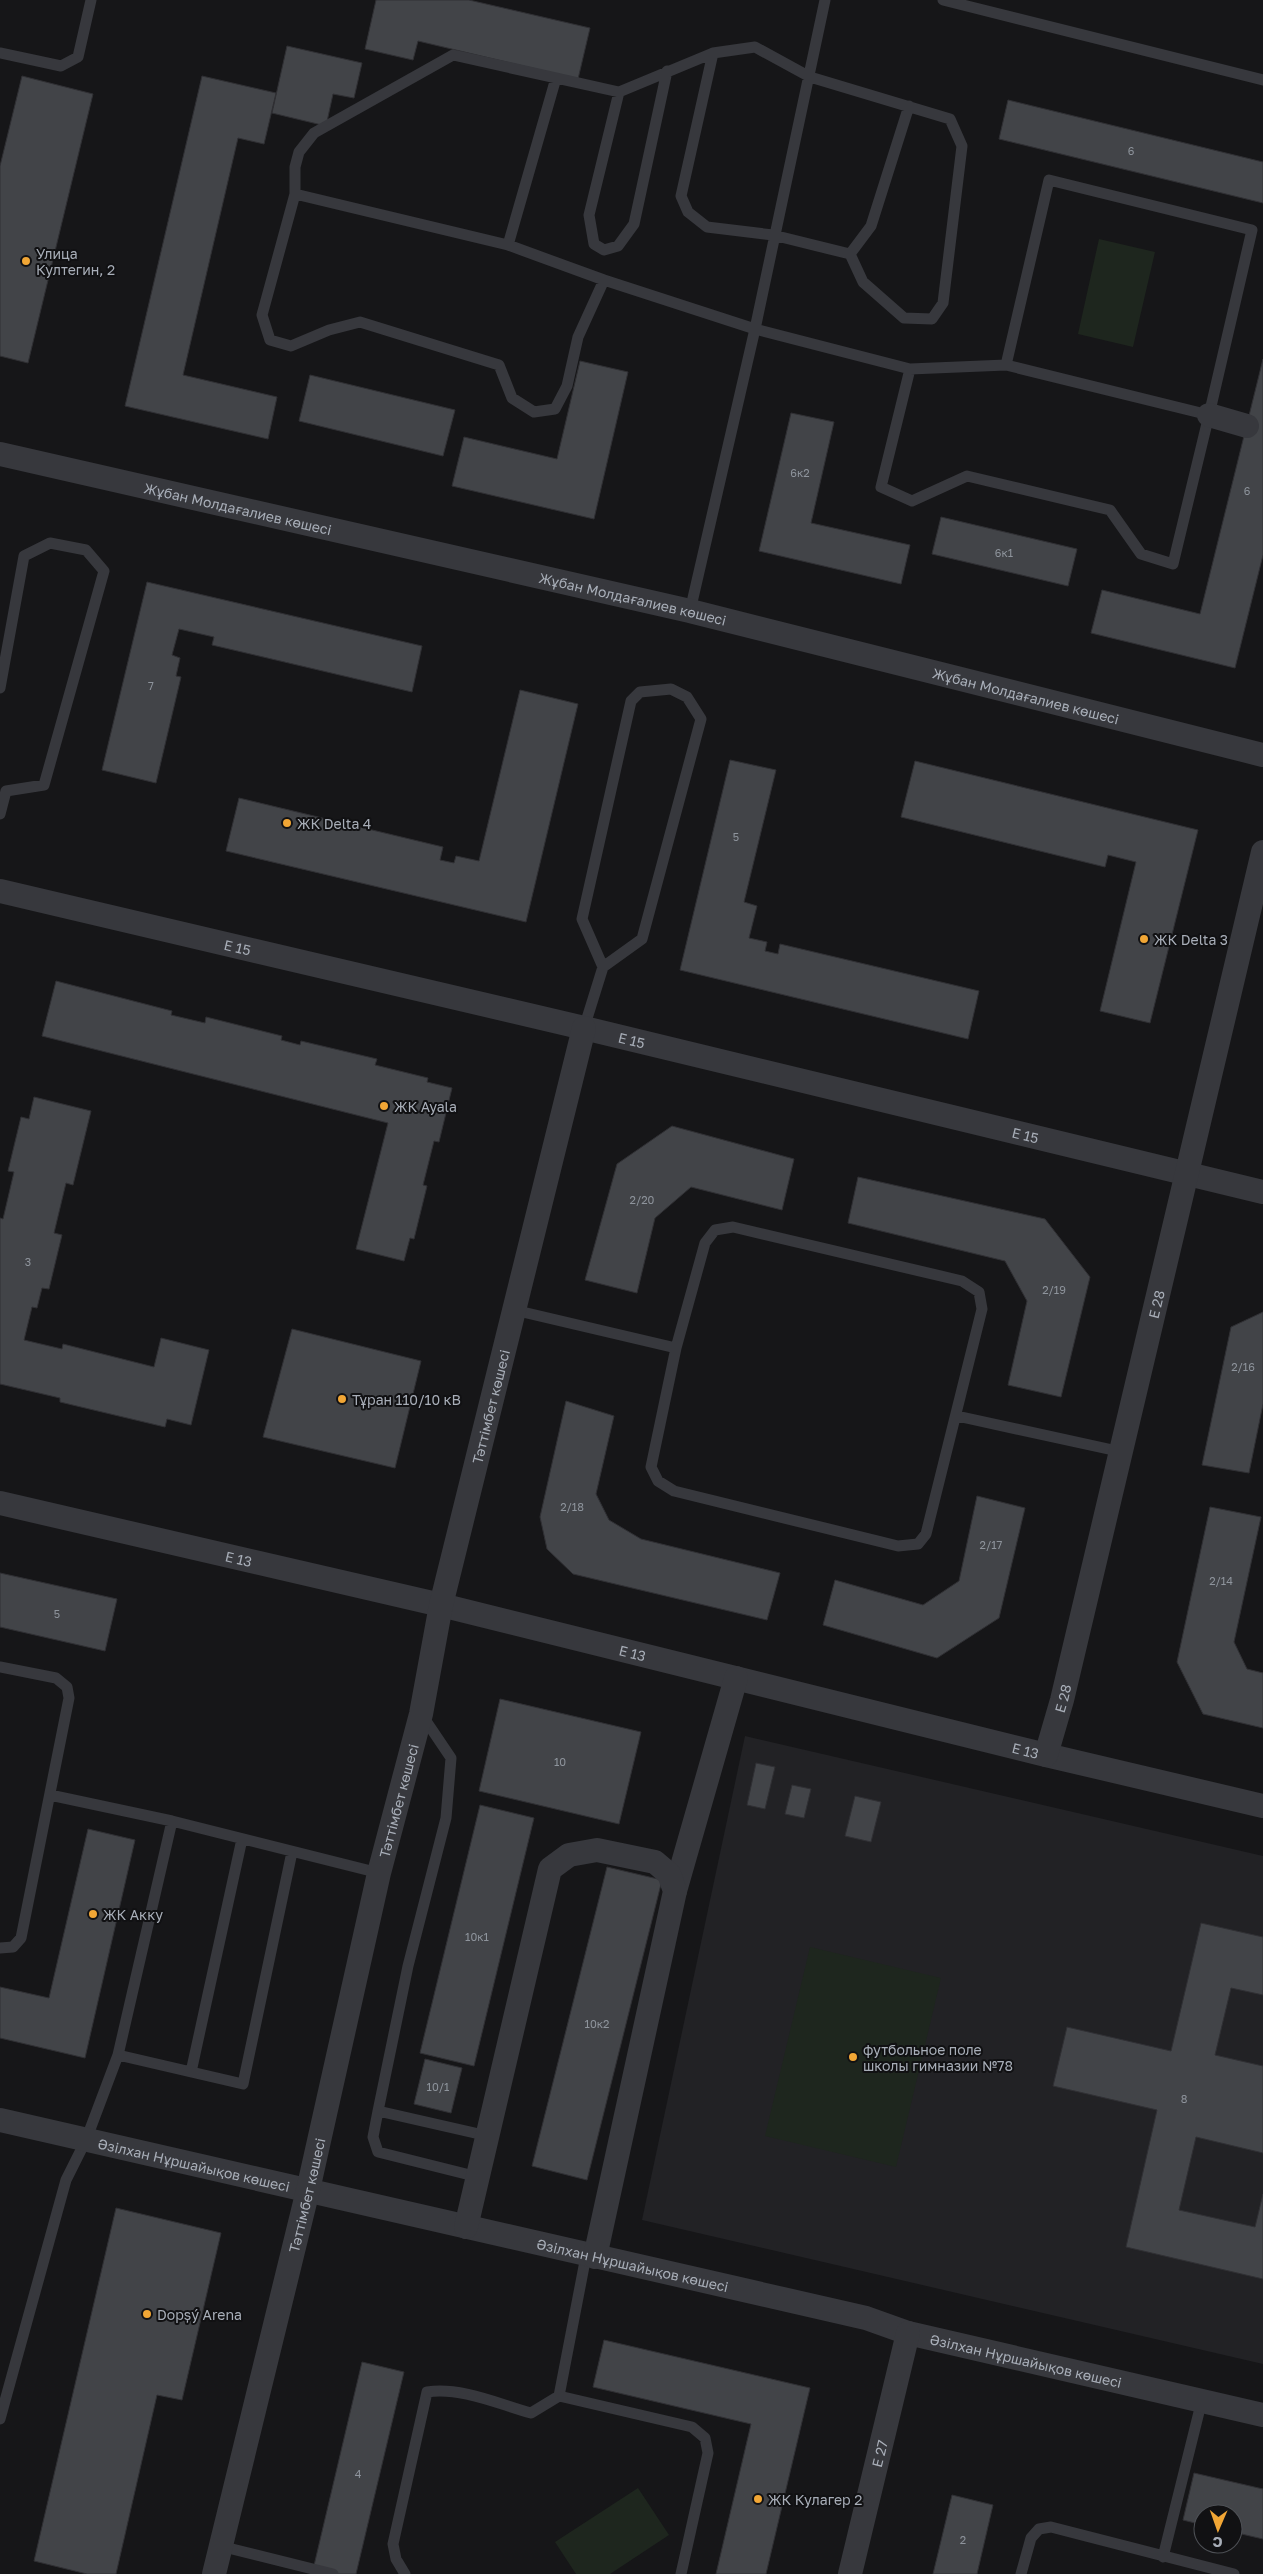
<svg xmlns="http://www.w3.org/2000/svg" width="1263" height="2574" viewBox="0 0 1263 2574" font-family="'Golos Text',sans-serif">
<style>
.built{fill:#222225}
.green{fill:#1e261e}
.building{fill:#424448;stroke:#303034}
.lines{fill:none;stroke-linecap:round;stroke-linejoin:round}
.service{stroke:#37383d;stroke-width:11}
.minor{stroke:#37383d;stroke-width:24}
.poi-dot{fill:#f1a635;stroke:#111113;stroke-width:2}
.labels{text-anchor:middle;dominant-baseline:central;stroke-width:4;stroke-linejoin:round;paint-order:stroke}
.number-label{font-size:11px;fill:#8e949c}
.poi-label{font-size:14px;fill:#a8aeb8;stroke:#111113;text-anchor:start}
.street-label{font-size:14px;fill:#a8aeb8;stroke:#111113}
</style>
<rect width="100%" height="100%" fill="#161618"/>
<path class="built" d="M 745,1736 L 1263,1856 L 1263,2364 L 642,2220 Z"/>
<path class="green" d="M 1099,239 L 1155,252 L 1133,347 L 1078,334 Z
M 810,1947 L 941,1978 L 896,2167 L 765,2136 Z
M 638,2488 L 669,2535 L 610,2574 L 576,2574 L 555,2542 Z"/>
<path class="building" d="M 376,0 L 469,0 L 590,28 L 578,79 L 418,41 L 413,60 L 365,49 Z
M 287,46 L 362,63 L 354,98 L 333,94 L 326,126 L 272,113 Z
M 22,76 L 93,94 L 28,363 L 0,356 L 0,166 Z
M 202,76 L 276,93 L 264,144 L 238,138 L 183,375 L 277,397 L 268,439 L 125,406 Z
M 1008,100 L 1263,162 L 1263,203 L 999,139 Z
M 1263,359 L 1263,555 L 1235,668 L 1091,633 L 1102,590 L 1200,614 Z
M 580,361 L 628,372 L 594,519 L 452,486 L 464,437 L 557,459 Z
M 310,375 L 455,410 L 443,456 L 299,421 Z
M 791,413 L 834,422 L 811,523 L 910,545 L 901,584 L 759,551 Z
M 941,517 L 1077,549 L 1068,586 L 932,554 Z
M 147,582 L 422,646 L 412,692 L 212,645 L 214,637 L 179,629 L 172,655 L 180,658 L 176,676 L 181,677 L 156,783 L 102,770 Z
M 520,690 L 578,704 L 526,922 L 226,851 L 239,798 L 443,847 L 440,860 L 454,863 L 456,856 L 479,861 Z
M 730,760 L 776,770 L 744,902 L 757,906 L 749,938 L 767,942 L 765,951 L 778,954 L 780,944 L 979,991 L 968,1039 L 680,970 Z
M 915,761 L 1198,830 L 1150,1023 L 1100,1011 L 1136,862 L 1108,855 L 1105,867 L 901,817 Z
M 56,981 L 172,1011 L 171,1015 L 205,1023 L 206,1017 L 282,1036 L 281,1040 L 300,1045 L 301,1041 L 377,1059 L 375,1065 L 428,1078 L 427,1082 L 452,1088 L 439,1142 L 434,1141 L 423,1185 L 427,1186 L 414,1239 L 410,1238 L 404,1261 L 356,1249 L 388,1123 L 42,1036 Z
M 34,1097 L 91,1111 L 73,1185 L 66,1183 L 54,1233 L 62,1235 L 49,1289 L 42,1288 L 37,1308 L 32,1307 L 24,1340 L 62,1349 L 63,1344 L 154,1367 L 161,1338 L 209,1350 L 191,1425 L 167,1419 L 165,1427 L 60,1402 L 60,1398 L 0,1384 L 0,1218 L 3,1219 L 14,1172 L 8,1171 L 21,1117 L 29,1119 Z
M 672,1126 L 794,1159 L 782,1210 L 691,1187 L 655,1218 L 637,1293 L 585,1280 L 617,1164 Z
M 858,1177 L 1045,1219 L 1090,1277 L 1061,1397 L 1008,1385 L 1027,1301 L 1005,1261 L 848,1223 Z
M 1263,1312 L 1263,1404 L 1249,1473 L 1202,1465 L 1231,1327 Z
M 292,1329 L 421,1361 L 395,1468 L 263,1437 Z
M 566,1401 L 614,1416 L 596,1494 L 609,1520 L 641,1539 L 780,1573 L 767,1620 L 573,1574 L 547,1549 L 540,1517 Z
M 977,1496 L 1025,1508 L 999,1618 L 937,1658 L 823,1625 L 835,1580 L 923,1605 L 959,1581 Z
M 1210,1507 L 1261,1517 L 1234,1642 L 1247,1669 L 1263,1673 L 1263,1728 L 1203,1714 L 1177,1662 Z
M 0,1573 L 117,1599 L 105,1651 L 0,1627 Z
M 500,1699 L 641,1732 L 619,1824 L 479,1791 Z
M 756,1763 L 775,1767 L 765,1809 L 747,1805 Z
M 792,1785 L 811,1789 L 804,1818 L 785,1814 Z
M 855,1796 L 881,1802 L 871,1842 L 845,1836 Z
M 480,1805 L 534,1818 L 474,2066 L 420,2053 Z
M 88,1829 L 135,1840 L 85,2058 L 0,2038 L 0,1987 L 49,1998 Z
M 607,1867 L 662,1880 L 587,2180 L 532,2166 Z
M 1201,1923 L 1263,1937 L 1263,1995 L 1231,1988 L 1215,2055 L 1263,2066 L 1263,2153 L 1196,2137 L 1179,2210 L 1255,2227 L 1263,2194 L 1263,2279 L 1126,2247 L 1157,2110 L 1053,2086 L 1067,2027 L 1171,2051 Z
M 425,2059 L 462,2068 L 451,2113 L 414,2104 Z
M 116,2208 L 221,2233 L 182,2400 L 157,2395 L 116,2574 L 87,2574 L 34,2561 Z
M 604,2340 L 810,2388 L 766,2574 L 716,2574 L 751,2424 L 593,2387 Z
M 362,2362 L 404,2372 L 356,2574 L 312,2574 Z
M 1194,2473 L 1263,2489 L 1263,2539 L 1233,2532 L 1233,2514 L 1203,2514 L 1203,2525 L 1183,2520 Z
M 952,2495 L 993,2505 L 977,2574 L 933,2574 Z"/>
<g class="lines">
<path class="service" d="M 943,0 L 1263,80
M 0,53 L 61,66 L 78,57 L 91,0
M 619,92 L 589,215 L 594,244 L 604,250 L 618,246 L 634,224 L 667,71
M 295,194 L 508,245 L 604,280 L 755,329 L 825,0
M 508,245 L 556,78
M 850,254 L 871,226 L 909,106
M 604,280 L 578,337 L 567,386 L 555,409 L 534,412 L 512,398 L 499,365 L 360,322 L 329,330 L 291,346 L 270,340 L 262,315 L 295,194 L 295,167 L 299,152 L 314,133 L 453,55 L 619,92 L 713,53 L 755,47 L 810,77 L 950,119 L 962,146 L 943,303 L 932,319 L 904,318 L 863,282 L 850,254 L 773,235 L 707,227 L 688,212 L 681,196 L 713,53
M 1006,365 L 1049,180 L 1252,230 L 1209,415
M 690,611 L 755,329 L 910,369 L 1006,365 L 1209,415 L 1173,564 L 1141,554 L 1110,510 L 967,476 L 912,501 L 881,487 L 910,369
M 0,688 L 24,556 L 50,543 L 86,550 L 104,571 L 44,785 L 6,791
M 0,814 L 6,791
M 584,1028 L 603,967 L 642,939 L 701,719 L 687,697 L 671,689 L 640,692 L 631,701 L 582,919 L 603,967
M 733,1227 L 962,1281 L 979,1292 L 982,1309 L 926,1534 L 918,1544 L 898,1546 L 674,1491 L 658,1481 L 651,1467 L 676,1348 L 705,1243 L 715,1230 Z
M 514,1310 L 676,1348
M 957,1416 L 1122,1452
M 0,1667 L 56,1678 L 67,1687 L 69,1698 L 21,1938 L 13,1947 L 0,1948
M 422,1715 L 451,1758 L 446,1818 L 408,1966 L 378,2111 L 488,2136
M 50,1795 L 172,1821 L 379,1873
M 118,2055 L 243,2084 L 292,1852
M 191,2072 L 242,1839
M 378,2111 L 373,2137 L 378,2152 L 478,2177
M 559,2396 L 586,2256
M 0,2419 L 66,2180 L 86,2140 L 118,2055 L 172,1821
M 220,2546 L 333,2574
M 1163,2557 L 1202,2400
M 405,2574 L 396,2559 L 393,2544 L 427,2392 C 462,2387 498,2404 531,2413 L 559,2396 L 692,2427 L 705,2438 L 708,2453 L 681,2574
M 1021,2574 L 1031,2538 L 1039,2529 L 1051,2527 L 1234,2574"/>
<g class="minor">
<path d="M 1209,415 L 1247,426"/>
<path id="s1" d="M 0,454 L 690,611 L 1263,755"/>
<path id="s2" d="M 0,891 L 584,1028 L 1263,1192"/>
<path id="s3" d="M 0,1503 L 441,1605 L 1046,1755 L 1263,1806"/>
<path id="s4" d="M 1046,1755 L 1062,1700 L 1263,852"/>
<path d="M 675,1891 L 736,1678"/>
<path id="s5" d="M 0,2120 L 866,2318 L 908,2333 L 1263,2415"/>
<path d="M 466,2227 L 550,1869 L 569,1855 L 597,1850 L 655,1862 L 669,1874 L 675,1891 L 595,2257"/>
<path id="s6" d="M 214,2574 L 308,2190 L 379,1873 L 421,1714 L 441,1605 L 584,1028"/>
<path id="s7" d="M 850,2574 L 908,2333"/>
</g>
</g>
<g class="poi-dot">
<circle cx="26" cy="261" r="5"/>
<circle cx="287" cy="823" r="5"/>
<circle cx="1144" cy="939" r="5"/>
<circle cx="384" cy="1106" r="5"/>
<circle cx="342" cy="1399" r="5"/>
<circle cx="93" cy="1914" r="5"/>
<circle cx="853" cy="2057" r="5"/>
<circle cx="147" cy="2314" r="5"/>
<circle cx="758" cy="2499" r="5"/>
</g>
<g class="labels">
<g class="number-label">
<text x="1131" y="150">6</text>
<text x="800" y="472">6к2</text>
<text x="1247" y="490">6</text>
<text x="1004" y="552">6к1</text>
<text x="151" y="685">7</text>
<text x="736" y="836">5</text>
<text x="642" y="1199">2/20</text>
<text x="28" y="1261">3</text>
<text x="1054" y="1289">2/19</text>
<text x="1243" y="1366">2/16</text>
<text x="572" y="1506">2/18</text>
<text x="991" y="1544">2/17</text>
<text x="1221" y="1580">2/14</text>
<text x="57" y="1613">5</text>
<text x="560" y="1761">10</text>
<text x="477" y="1936">10к1</text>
<text x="597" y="2023">10к2</text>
<text x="438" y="2086">10/1</text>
<text x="1184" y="2098">8</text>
<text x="358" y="2473">4</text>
<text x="963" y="2539">2</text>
</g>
<g class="poi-label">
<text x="36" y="253">Улица<tspan x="36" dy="16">Култегин, 2</tspan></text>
<text x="297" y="823">ЖК Delta 4</text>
<text x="1154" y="939">ЖК Delta 3</text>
<text x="394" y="1106">ЖК Ayala</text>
<text x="352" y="1399">Тұран 110/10 кВ</text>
<text x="103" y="1914">ЖК Акку</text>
<text x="863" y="2049">футбольное поле<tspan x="863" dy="16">школы гимназии №78</tspan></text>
<text x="157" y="2314">Dopșý Arena</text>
<text x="768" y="2499">ЖК Кулагер 2</text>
</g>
<g class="street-label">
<text stroke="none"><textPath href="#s1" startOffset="244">Жұбан Молдағалиев көшесі</textPath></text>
<text stroke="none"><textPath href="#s1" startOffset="649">Жұбан Молдағалиев көшесі</textPath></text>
<text stroke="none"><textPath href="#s1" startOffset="1054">Жұбан Молдағалиев көшесі</textPath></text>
<text stroke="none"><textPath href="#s2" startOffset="244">E 15</textPath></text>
<text stroke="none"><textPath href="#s2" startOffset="649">E 15</textPath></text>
<text stroke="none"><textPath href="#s2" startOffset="1054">E 15</textPath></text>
<text stroke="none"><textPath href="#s4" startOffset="464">E 28</textPath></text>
<text stroke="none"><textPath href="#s6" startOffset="1200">Тәттімбет көшесі</textPath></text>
<text stroke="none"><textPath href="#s3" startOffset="245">E 13</textPath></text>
<text stroke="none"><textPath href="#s3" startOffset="650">E 13</textPath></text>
<text stroke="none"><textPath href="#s4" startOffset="59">E 28</textPath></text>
<text stroke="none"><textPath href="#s3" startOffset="1055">E 13</textPath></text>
<text stroke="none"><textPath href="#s6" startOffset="795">Тәттімбет көшесі</textPath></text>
<text stroke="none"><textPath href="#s5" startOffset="199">Әзілхан Нұршайықов көшесі</textPath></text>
<text stroke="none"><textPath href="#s6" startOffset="390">Тәттімбет көшесі</textPath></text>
<text stroke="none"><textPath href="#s5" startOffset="649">Әзілхан Нұршайықов көшесі</textPath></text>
<text stroke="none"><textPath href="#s5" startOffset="1054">Әзілхан Нұршайықов көшесі</textPath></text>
<text stroke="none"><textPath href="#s7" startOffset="124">E 27</textPath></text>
</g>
</g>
<g transform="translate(1218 2529) rotate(182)"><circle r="24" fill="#111113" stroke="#4d5055"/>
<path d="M0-4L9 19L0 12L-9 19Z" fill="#f1a635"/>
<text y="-8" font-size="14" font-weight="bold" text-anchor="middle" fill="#a8aeb8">С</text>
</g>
</svg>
